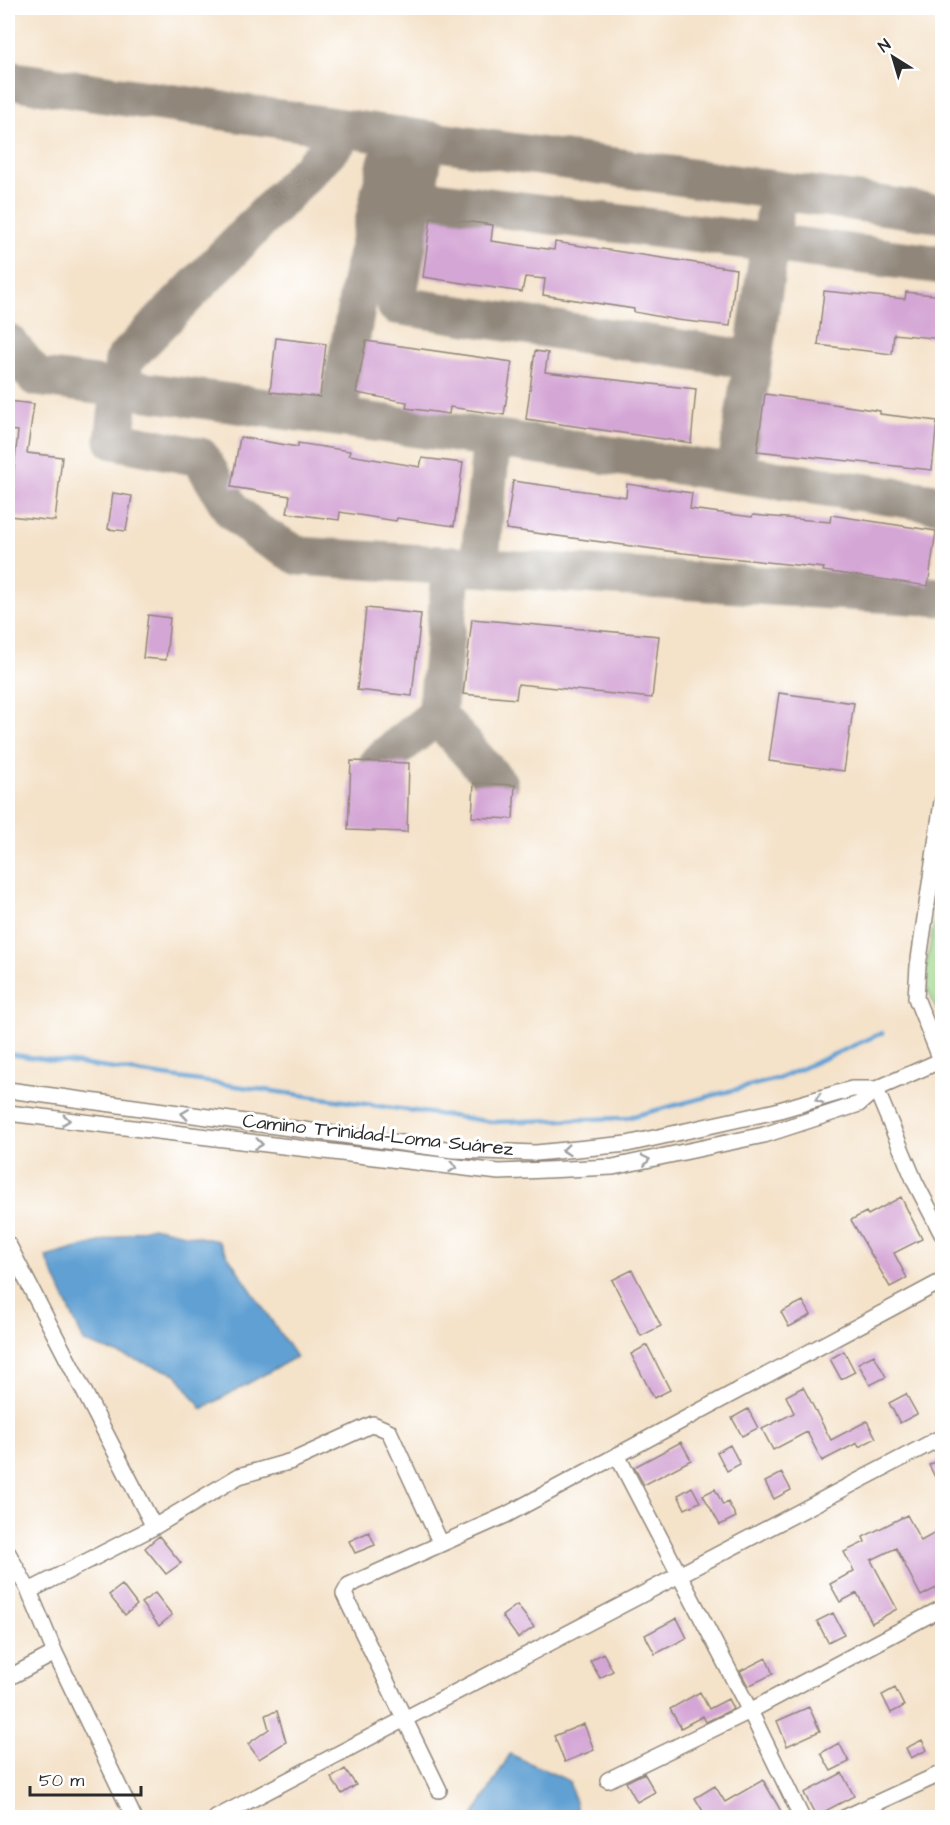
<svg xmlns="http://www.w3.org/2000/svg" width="950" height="1825" viewBox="0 0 950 1825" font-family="'Architects Daughter',sans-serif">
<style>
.green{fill:#9ad386;stroke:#627f58;stroke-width:1.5}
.water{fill:#61a0d3;stroke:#46667f;stroke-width:1.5}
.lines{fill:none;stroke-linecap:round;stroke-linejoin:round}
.stream{stroke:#61a0d3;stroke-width:4.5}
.taxiway{stroke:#90867a;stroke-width:39}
.building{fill:#d4a6d5}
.minor-casing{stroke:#90867a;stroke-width:18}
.minor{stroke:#fff;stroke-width:15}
.oneway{stroke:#a0a0a0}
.labels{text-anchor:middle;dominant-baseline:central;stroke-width:6;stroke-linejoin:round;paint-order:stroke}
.street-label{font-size:20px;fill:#2b2b2b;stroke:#fff}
</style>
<rect width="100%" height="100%" fill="#fff"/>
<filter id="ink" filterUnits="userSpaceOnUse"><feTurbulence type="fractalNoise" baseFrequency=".0167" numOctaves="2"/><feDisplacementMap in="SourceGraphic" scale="12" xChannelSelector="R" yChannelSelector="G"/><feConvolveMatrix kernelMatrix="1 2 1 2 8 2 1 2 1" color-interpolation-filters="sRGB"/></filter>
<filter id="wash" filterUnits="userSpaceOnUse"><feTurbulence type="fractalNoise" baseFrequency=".008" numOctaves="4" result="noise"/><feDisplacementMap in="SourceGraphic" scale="24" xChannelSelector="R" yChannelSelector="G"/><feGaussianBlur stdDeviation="1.35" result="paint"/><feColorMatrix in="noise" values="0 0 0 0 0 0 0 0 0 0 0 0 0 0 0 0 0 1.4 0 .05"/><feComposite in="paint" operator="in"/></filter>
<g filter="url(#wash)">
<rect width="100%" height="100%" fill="#f4e2c9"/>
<path class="green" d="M 942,872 L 942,1022 L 924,981 Z"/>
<path class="water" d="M 152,1227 L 218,1241 L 296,1357 L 202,1409 L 176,1374 L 84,1342 L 46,1257 Z
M 510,1754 L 569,1781 L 579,1817 L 473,1817 Z"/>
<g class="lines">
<path class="stream" d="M 8,1054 L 493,1122 L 626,1118 L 780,1078 L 882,1033"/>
<path class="taxiway" d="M 8,80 L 942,214
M 349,129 L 124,360 L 114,440 L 200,457 L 232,510 L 258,533 L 299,556 L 942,597
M 426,140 L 396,305 L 752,360
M 380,193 L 942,265
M 8,343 L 36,377 L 492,438 L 942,504
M 337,417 L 360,286 L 387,163 L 401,136
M 736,472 L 774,217
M 479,567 L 492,438
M 437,715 L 498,784
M 379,762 L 437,715 L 452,565"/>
</g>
<g id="blocks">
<path class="building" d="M 431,217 L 493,225 L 491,241 L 554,250 L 555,242 L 736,269 L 730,326 L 677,320 L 634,312 L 634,309 L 543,295 L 545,279 L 525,277 L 522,292 L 423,277 Z
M 824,291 L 905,299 L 906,292 L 942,296 L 942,339 L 894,334 L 892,354 L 818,345 Z
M 276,338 L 326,344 L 320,397 L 270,392 Z
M 366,341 L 512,362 L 504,415 L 450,407 L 449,414 L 406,408 L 407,402 L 356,393 Z
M 535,351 L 548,353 L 545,372 L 696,389 L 691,443 L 526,419 Z
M 765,394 L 880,411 L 880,414 L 937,421 L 932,470 L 757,451 Z
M 8,401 L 34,404 L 27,453 L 62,457 L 55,521 L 9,516 L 18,431 L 8,430 Z
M 240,437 L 298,447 L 298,443 L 350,451 L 349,455 L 420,467 L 422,458 L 463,463 L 454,526 L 397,518 L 396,521 L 340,512 L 339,520 L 287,513 L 290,496 L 231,487 Z
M 513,481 L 626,497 L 627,484 L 692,493 L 690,509 L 752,517 L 753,515 L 830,522 L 831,515 L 936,531 L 928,586 L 823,571 L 824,568 L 683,553 L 506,529 Z
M 113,493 L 132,496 L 126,531 L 108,529 Z
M 366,608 L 421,614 L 412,696 L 357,690 Z
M 148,615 L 170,618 L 166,660 L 143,658 Z
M 472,619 L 659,636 L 652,698 L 518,684 L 516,699 L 463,694 Z
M 779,693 L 854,703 L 844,771 L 769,761 Z
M 351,761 L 409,763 L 407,832 L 348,830 Z
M 474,783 L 515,785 L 513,819 L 472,817 Z
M 901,1197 L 922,1239 L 894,1253 L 907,1278 L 890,1287 L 851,1220 L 866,1212 L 868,1215 Z
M 632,1270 L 661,1326 L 641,1336 L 612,1280 Z
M 803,1301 L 811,1315 L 789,1327 L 781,1312 Z
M 647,1345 L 670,1390 L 654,1398 L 631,1354 Z
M 844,1351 L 855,1372 L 841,1379 L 830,1359 Z
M 874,1355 L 886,1377 L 870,1385 L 858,1363 Z
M 803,1387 L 831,1440 L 867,1421 L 876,1438 L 859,1447 L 857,1443 L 822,1461 L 807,1432 L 773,1450 L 762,1429 L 794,1413 L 786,1396 Z
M 906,1394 L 917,1414 L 900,1423 L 889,1403 Z
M 748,1409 L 758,1428 L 742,1436 L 732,1418 Z
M 681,1442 L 691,1460 L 644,1485 L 634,1467 Z
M 730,1445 L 740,1464 L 727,1471 L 717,1452 Z
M 942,1458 L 942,1491 L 929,1465 Z
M 782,1473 L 791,1490 L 774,1499 L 765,1482 Z
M 692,1487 L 700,1502 L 685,1509 L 678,1495 Z
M 715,1489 L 723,1505 L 728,1502 L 736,1517 L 720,1525 L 703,1495 Z
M 907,1515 L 921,1541 L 942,1529 L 942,1585 L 921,1596 L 896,1548 L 871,1560 L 897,1609 L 872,1623 L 857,1593 L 840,1602 L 830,1584 L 854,1571 L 844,1552 L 865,1542 L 863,1537 Z
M 369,1532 L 375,1545 L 355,1553 L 349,1541 Z
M 159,1536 L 181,1563 L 166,1574 L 145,1548 Z
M 122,1585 L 137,1605 L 125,1615 L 109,1595 Z
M 155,1593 L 172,1615 L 159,1626 L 141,1603 Z
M 517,1605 L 534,1627 L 518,1638 L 502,1616 Z
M 833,1613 L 844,1634 L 828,1642 L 817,1621 Z
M 677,1618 L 687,1638 L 655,1654 L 645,1635 Z
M 603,1653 L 613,1671 L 600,1678 L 590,1661 Z
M 766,1658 L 773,1674 L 748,1686 L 740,1671 Z
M 895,1688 L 904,1706 L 891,1713 L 882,1695 Z
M 700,1692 L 709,1709 L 728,1699 L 733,1709 L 706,1722 L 703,1716 L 681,1728 L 670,1709 Z
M 809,1707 L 820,1731 L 787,1746 L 777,1721 Z
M 277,1711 L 286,1742 L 259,1759 L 248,1744 L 269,1729 L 265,1715 Z
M 584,1724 L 594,1750 L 565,1762 L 554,1736 Z
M 922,1740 L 927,1750 L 911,1758 L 906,1748 Z
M 839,1743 L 849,1762 L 831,1771 L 821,1753 Z
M 345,1769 L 356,1785 L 342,1794 L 331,1778 Z
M 644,1773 L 655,1792 L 637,1802 L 626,1782 Z
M 842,1773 L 854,1796 L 816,1816 L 804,1793 Z
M 763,1780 L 785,1818 L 707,1818 L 695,1798 L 715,1786 L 725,1802 Z"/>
</g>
</g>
<g filter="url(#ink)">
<use href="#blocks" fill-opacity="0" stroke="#90867a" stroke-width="1.5"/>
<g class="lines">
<g class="minor-casing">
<path id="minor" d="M 941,1060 L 916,998 L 918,966 L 942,802
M 876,1089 L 915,1182 L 942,1234
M 8,1090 L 453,1150 L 536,1153 L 627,1144 L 776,1111 L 852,1089 L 876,1089
M 8,1113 L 499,1172 L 613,1167 L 764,1135 L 859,1104 L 876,1089 L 942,1060
M 8,1244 L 154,1527
M 617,1455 L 750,1711 L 802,1818
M 8,1553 L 29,1591 L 55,1653 L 134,1818
M 29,1591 L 154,1527 L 239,1476 L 292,1461 L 373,1424 L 389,1431 L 441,1544
M 8,1678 L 55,1653
M 608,1780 L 750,1711 L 942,1608
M 439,1790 L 344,1594 L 349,1585 L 506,1515 L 942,1281
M 216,1818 L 942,1437
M 844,1818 L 942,1773"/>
</g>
<use href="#minor" class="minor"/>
</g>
<defs><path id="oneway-chevron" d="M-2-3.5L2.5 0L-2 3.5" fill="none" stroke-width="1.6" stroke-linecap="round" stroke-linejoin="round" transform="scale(1.5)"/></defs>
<g class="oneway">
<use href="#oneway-chevron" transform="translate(819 1099) rotate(164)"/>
<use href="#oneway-chevron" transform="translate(185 1114) rotate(-172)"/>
<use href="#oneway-chevron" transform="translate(66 1120) rotate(7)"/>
<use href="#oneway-chevron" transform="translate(259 1144) rotate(7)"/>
<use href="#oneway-chevron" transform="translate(566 1150) rotate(174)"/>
<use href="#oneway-chevron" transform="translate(646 1160) rotate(-12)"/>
<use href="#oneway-chevron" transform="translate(453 1167) rotate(6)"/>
</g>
</g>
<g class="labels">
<g class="street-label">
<text transform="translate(378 1135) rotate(6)">Camino Trinidad-Loma Suárez</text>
</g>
</g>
<rect width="950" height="1825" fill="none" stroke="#fff" stroke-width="30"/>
<g transform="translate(893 57) rotate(323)" stroke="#ffffff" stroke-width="4.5" paint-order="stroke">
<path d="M0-4.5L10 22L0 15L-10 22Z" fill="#2b2b2b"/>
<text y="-9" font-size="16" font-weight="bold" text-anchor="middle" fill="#2b2b2b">N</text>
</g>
<path d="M30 1786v9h111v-9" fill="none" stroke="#2b2b2b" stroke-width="3"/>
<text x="39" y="1786" font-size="18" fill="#2b2b2b" stroke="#ffffff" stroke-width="4.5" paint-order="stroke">50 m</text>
</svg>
